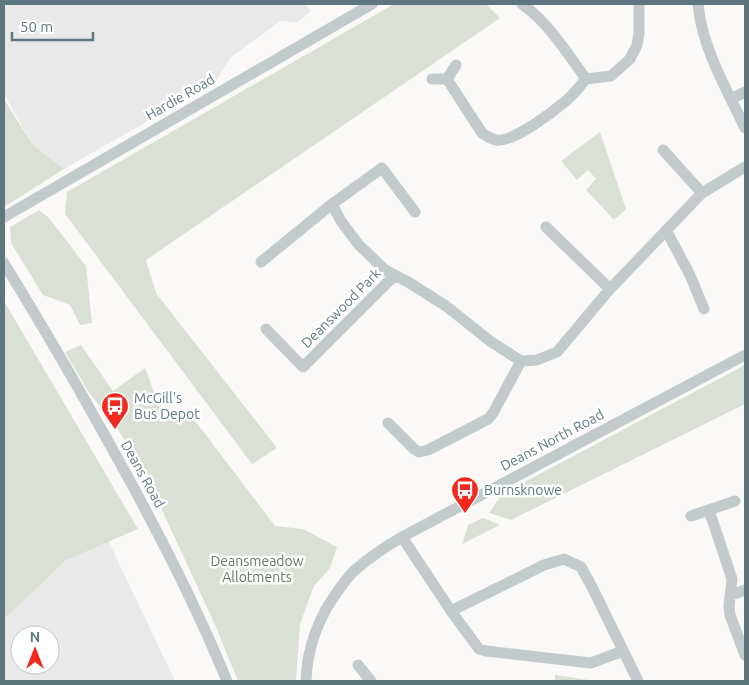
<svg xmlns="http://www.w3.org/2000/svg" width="749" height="685" viewBox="0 0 749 685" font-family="Ubuntu,sans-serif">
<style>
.built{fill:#e8e9e8;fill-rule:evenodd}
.green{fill:#dbe0d6}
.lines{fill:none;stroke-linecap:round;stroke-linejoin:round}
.minor{stroke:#c2cacc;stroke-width:11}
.labels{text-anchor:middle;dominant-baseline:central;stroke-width:5;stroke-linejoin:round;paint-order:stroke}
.street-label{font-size:14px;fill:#5e777f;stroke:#fff}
.poi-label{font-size:14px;fill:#5e777f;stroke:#fff;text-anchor:start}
.park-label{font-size:14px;fill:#67775e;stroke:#fff}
</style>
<rect width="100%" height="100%" fill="#faf9f7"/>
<path class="built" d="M 4,4 L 305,4 L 311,11 L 298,22 L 280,21 L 230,58 L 215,83 L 64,169 L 32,144 L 4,94 Z
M 4,322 L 175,681 L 4,681 ZM 20,635 L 50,635 L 50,665 L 20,665 Z"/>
<path class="green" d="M 394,4 L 486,4 L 500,18 L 146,260 L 156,293 L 277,448 L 252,464 L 65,214 L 67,192 Z
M 4,99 L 32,144 L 64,169 L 4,207 Z
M 600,132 L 626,209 L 614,220 L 586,190 L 596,179 L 588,170 L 577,180 L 561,161 Z
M 39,210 L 49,218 L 86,266 L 92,323 L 80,325 L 70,305 L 43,295 L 11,243 L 10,227 Z
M 4,301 L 138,529 L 66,560 L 4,619 Z
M 81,345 L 113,391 L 145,368 L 164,419 L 174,413 L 190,414 L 275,526 L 303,529 L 337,547 L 330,568 L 314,586 L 300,624 L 296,681 L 238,681 L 216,627 L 143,469 L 119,431 L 88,391 L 65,352 Z
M 745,365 L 745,404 L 511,520 L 489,513 L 502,494 Z
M 483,518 L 500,525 L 462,544 L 468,525 Z
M 555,675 L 556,675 L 595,681 L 555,681 Z"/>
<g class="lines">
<path class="minor" d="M 522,4 C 549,23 567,53 586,79 L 611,76 L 630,59 L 637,45 L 639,34 L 639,4
M 698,4 C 702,48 726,88 745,128
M 432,79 L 447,79 L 482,133 C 487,136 491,139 496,140 C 513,143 554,111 567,100 C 574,94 580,86 586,79
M 447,79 L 456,65
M 731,99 L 745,92
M 663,150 L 702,193
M 332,204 L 341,221 L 358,244 L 385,270 L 408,282 L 446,306 L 490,341 L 521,361 L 537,360 L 557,352 L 610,289 L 702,193 L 745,167
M 4,217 L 372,4
M 546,227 L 610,289
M 666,230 L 690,275 L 704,309
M 261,262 L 332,204 L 382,168 L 415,212
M 4,263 C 37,317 69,371 100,427 C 147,510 191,593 227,681
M 266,329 L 303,367 L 395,275
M 388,423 L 414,449 L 419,452 L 428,450 L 488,419 L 493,413 L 521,361
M 709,510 L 732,579 L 729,606 L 730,615 L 745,655
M 691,516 L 735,501
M 402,537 L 451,611 L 479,649 L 486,651 L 591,663 L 623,651
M 731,595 L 745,590
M 451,611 L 544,565 L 564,559 L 581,567 L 592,587 L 638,681
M 358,665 L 371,681
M 306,681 C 307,646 319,616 340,588 C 345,582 349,575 355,570 C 369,558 385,547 402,537 L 745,355"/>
</g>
<defs>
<g id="bus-pin" transform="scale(1.4375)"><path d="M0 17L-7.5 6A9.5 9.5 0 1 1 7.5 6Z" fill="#f3281f" stroke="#fff"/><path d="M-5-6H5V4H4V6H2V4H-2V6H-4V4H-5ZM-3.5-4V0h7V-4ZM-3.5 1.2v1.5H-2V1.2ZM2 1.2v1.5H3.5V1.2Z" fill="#fff"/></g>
</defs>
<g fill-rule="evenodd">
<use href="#bus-pin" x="115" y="406"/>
<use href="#bus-pin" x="465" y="490"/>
</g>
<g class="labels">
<g class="street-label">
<text transform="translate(180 97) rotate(-30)">Hardie Road</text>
<text transform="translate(341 308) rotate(-45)">Deanswood Park</text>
<text transform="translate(552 440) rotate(-28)">Deans North Road</text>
<text transform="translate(143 474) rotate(61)">Deans Road</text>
</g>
<g class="poi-label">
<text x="134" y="398">McGill's<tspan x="134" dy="16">Bus Depot</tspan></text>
<text x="484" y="490">Burnsknowe</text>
</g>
<g class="park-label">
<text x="257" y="561">Deansmeadow<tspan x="257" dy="16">Allotments</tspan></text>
</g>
</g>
<rect width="749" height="685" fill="none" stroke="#5e777f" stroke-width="10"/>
<g transform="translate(35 650)"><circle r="24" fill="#ffffff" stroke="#bfc9cc"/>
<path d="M0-4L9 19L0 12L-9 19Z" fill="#f3281f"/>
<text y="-8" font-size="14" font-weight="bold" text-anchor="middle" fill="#5e777f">N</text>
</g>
<path d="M12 32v8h81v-8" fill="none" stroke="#5e777f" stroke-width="2.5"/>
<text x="20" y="32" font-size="15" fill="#5e777f" stroke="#ffffff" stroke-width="4" paint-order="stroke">50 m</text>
</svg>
